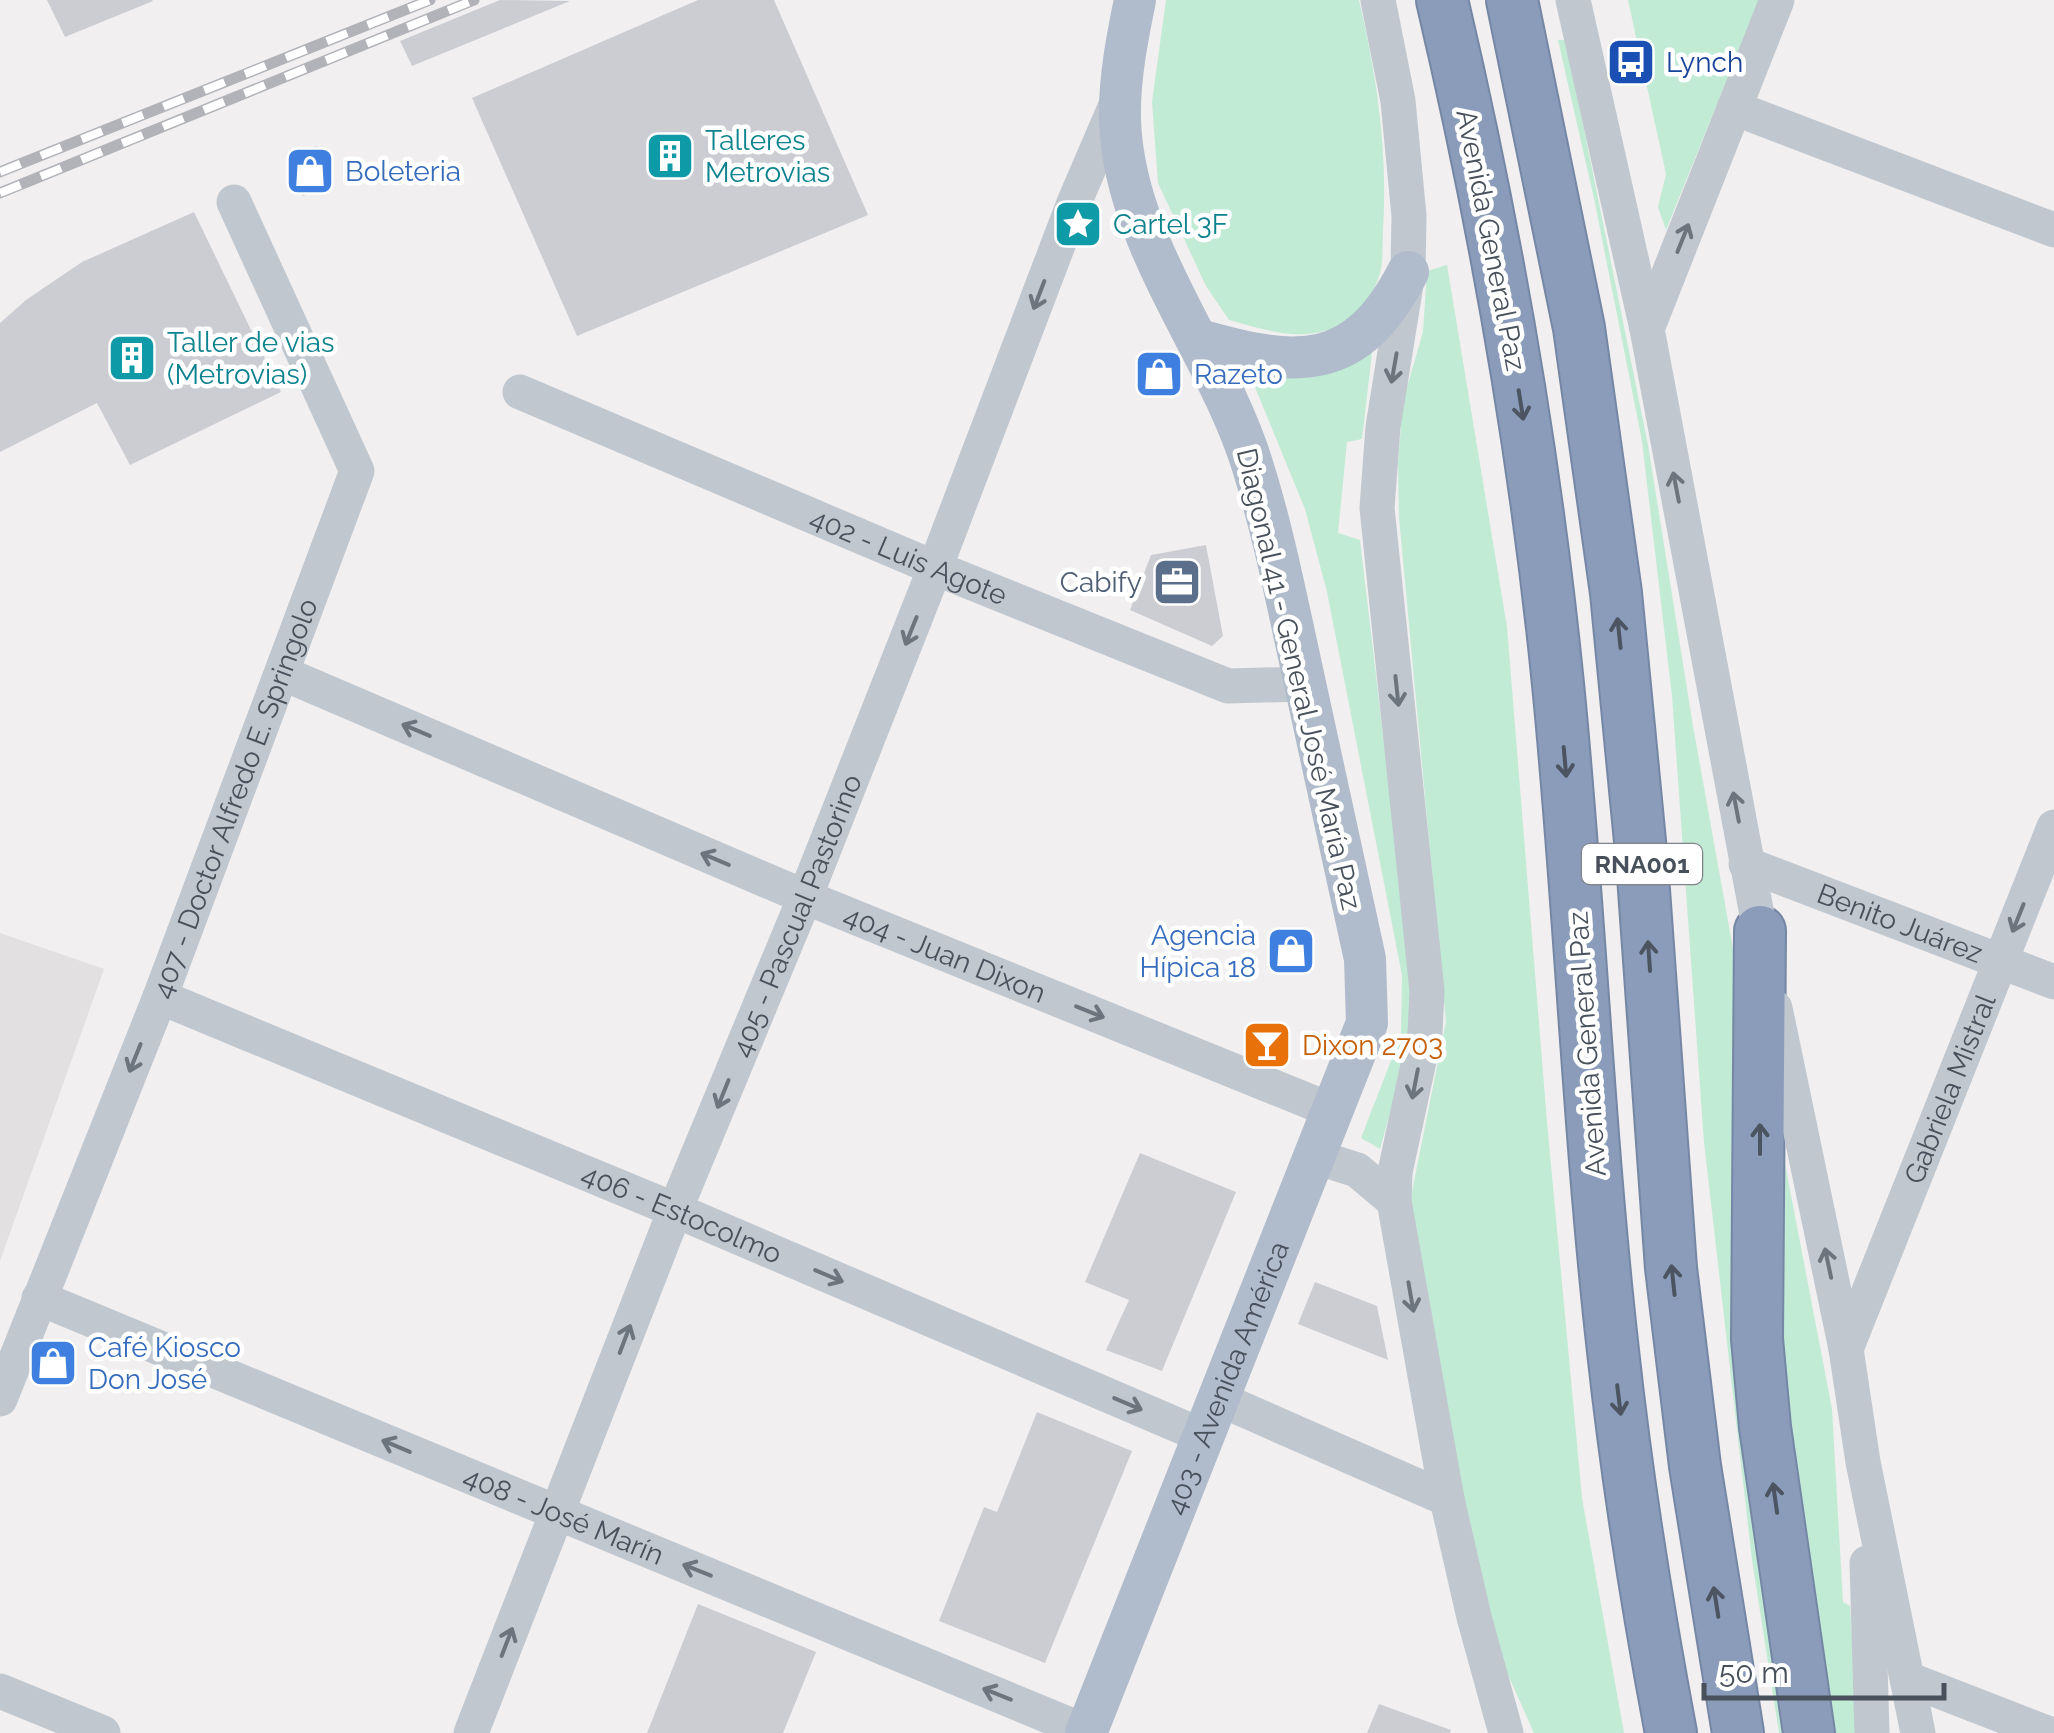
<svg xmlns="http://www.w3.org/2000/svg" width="2054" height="1733" viewBox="0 0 2054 1733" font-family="Raleway,sans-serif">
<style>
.education{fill:#e2e0e0}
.green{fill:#c1ebd5}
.building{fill:#cccdd3}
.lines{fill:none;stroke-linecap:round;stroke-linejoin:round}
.highway-casing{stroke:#7687a5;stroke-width:54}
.minor{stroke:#c0c7cf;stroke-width:35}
.major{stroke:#b0bbcb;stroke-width:42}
.highway{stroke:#8a9cba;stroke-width:50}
.rail-casing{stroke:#b1b3b8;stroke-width:11}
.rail{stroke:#fff;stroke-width:8;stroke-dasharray:22;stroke-linecap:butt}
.oneway{stroke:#6c747e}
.oneway2{stroke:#4b5460}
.labels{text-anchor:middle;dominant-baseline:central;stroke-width:9;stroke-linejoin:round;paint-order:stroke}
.shield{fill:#fff;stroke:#7f848c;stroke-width:2.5}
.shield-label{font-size:25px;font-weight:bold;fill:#48505b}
.transit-label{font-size:28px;fill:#164399;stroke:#fff;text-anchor:start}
.culture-label{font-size:28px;fill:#0d838f;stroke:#fff;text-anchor:start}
.shop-label{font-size:28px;fill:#366cbe;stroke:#fff;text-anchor:start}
.street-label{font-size:28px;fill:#48505b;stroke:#fff}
.service-label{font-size:28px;fill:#4e5e75;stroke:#fff;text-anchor:end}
.food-label{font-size:28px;fill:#c56008;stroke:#fff;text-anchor:start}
</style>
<rect width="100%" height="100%" fill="#f1efef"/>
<path class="education" d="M 0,933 L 104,969 L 0,1261 Z"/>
<path class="green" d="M 1166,0 L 1359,0 C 1377,77 1388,151 1383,230 C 1382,245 1384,263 1379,276 C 1371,303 1348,327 1320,332 C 1289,339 1259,328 1229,320 L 1206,286 L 1158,183 L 1152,102 Z
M 1628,0 L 1759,0 L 1666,230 L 1658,207 L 1666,174 Z
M 1558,40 L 1566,40 L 1648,445 L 1693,726 L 1744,1010 L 1794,1733 L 1779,1733 L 1752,1560 L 1704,1142 L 1672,696 L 1642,441 L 1595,203 Z
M 1447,265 L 1507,627 L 1547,1122 L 1582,1498 L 1624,1733 L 1534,1733 L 1489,1632 L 1405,1226 L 1446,1022 L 1399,517 L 1398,463 L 1403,401 L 1423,332 L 1427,271 Z
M 1372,353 L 1362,439 L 1347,442 L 1338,533 L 1360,540 L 1411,972 L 1410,1040 L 1380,1149 L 1361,1138 L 1401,1035 L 1402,975 L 1327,592 L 1305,509 L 1248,370 Z
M 1781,1143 L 1832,1409 L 1843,1602 L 1850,1606 L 1858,1733 L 1827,1733 L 1767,1307 Z"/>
<path class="building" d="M 47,0 L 152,0 L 153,1 L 65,37 Z
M 500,0 L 570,1 L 412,66 L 400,41 Z
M 698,0 L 774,0 L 868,215 L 577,336 L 472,98 Z
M 317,146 L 334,181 L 303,196 L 287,160 Z
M 194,212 L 281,392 L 130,465 L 97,403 L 0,452 L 0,323 L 26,300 L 82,262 Z
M 1206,545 L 1223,636 L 1212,646 L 1130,610 L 1151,555 Z
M 1140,1153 L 1236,1192 L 1162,1371 L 1106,1350 L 1129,1300 L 1085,1282 Z
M 1315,1282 L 1377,1306 L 1388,1360 L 1298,1324 Z
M 1037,1412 L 1132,1451 L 1045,1663 L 939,1621 L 984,1507 L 997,1512 Z
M 698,1604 L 816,1652 L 783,1733 L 647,1733 Z
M 1379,1704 L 1451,1730 L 1450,1733 L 1367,1733 Z"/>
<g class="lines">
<g class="highway-casing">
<path id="highway" d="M 1442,0 C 1495,225 1535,454 1558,684 C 1580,906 1588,1129 1613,1351 C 1627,1479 1647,1606 1671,1733
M 1512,0 L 1579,328 L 1616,593 L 1642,862 L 1671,1268 L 1695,1466 L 1738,1733
M 1760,931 L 1757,1339 L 1765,1427 L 1809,1733"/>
</g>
<g class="minor">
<path d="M 1378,0 L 1398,101 L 1409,216 L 1408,272 L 1383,427 L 1377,508 L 1427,991 L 1425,1033 L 1395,1172 L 1394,1201 L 1447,1499 L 1474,1617 L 1506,1733"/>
<path d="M 1573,0 L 1647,329 L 1764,952"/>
<path d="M 1734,108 L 2054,230"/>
<path d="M 1647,329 L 1777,0"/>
<path id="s1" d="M 520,392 L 935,568 L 1228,686 L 1305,684"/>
<path id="s2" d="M 282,673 L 805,897 L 1333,1111"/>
<path id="s3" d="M 1746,864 L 2054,982"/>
<path id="s4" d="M 160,997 L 675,1210 L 1203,1436"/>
<path d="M 1775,1008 L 1846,1349 L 1863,1462 L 1918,1733"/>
<path d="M 1313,1156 L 1357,1170 L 1394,1201"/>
<path id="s5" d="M 39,1298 L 1087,1732"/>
<path id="s6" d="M 1846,1349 L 2054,827"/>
<path d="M 1217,1398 L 1447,1499"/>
<path id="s7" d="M 0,1399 L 160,997 L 357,471 L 234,202"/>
<path d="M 1867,1563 L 1872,1733"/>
<path d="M 1908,1679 L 2047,1733"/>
<path d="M 0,1691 L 103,1733"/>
<path id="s8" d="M 471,1733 L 675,1210 L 805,897 L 935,568 L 1074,203 L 1120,96"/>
</g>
<g class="major">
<path d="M 1199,340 C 1298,368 1356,373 1408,272"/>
<path id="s9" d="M 1086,1733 L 1367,1023 L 1365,959 C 1343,858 1321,757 1299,656 C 1285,592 1272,527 1252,464 C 1216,349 1124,245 1120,120 C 1119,80 1127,39 1135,0"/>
</g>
<use href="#highway" class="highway"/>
<g class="rail-casing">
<path id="rail" d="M 0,172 L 430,0
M 0,193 L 474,0"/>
</g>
<use href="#rail" class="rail"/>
</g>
<defs><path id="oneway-shaft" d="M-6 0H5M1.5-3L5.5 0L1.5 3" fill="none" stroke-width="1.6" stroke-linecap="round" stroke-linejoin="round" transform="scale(2.5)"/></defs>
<g class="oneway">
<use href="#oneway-shaft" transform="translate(1683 238) rotate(-68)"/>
<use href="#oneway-shaft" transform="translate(1039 295) rotate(111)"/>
<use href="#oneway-shaft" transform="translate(1394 368) rotate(100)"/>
<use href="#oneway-shaft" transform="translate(1676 487) rotate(-101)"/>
<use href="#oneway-shaft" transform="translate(911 631) rotate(112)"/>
<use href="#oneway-shaft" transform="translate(1397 691) rotate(84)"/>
<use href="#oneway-shaft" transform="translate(416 730) rotate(-157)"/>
<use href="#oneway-shaft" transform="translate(1736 807) rotate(-101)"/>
<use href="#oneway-shaft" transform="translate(715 859) rotate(-157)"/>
<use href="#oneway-shaft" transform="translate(2018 918) rotate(112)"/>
<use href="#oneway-shaft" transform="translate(1090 1012) rotate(22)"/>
<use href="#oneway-shaft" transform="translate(135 1058) rotate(112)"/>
<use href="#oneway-shaft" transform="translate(1415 1084) rotate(101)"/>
<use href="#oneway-shaft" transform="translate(723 1094) rotate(112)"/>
<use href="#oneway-shaft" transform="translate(1828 1263) rotate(-102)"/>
<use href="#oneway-shaft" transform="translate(829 1276) rotate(23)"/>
<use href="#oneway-shaft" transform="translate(1411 1297) rotate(80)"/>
<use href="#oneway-shaft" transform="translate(625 1339) rotate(-69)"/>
<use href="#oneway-shaft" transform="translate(1128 1404) rotate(23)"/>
<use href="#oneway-shaft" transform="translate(396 1446) rotate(-157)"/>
<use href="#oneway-shaft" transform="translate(697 1570) rotate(-158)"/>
<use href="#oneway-shaft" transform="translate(507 1642) rotate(-69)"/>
<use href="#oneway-shaft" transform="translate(997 1694) rotate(-158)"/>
</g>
<g class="oneway2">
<use href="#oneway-shaft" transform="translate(1521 405) rotate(81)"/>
<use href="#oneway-shaft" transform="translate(1619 633) rotate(-96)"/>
<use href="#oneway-shaft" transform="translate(1565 762) rotate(85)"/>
<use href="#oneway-shaft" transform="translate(1649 956) rotate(-94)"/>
<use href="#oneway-shaft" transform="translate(1760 1139) rotate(-90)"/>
<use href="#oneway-shaft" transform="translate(1673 1280) rotate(-96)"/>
<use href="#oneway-shaft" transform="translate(1619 1400) rotate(83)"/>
<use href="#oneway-shaft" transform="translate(1775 1498) rotate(-98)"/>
<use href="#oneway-shaft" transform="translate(1716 1602) rotate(-99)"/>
</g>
<defs>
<g id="bus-square" transform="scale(2.5)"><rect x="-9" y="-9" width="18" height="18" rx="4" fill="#1a4fb4" stroke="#fff"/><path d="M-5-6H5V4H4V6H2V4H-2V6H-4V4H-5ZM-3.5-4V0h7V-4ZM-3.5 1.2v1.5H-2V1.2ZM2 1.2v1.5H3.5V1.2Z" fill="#fff"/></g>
<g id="building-square" transform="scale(2.5)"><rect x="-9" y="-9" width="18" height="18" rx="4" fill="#0f9aa8" stroke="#fff"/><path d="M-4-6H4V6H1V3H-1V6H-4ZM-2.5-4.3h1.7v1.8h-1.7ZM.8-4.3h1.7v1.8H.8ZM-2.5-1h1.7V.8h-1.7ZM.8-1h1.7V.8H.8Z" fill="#fff"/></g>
<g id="shop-square" transform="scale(2.5)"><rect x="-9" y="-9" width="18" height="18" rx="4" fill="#3f7fe0" stroke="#fff"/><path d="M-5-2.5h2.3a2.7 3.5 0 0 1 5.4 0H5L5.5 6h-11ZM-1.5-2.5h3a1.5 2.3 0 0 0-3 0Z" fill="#fff"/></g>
<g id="sight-square" transform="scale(2.5)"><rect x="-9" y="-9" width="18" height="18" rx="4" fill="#0f9aa8" stroke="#fff"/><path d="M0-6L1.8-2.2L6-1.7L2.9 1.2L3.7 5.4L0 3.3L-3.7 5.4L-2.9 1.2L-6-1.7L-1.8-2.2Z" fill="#fff"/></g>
<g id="office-square" transform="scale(2.5)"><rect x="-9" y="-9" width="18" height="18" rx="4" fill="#5c6f8a" stroke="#fff"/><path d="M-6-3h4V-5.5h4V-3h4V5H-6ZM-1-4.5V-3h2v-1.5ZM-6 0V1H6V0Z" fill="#fff"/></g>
<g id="bar-square" transform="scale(2.5)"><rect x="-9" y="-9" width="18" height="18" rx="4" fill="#e8710a" stroke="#fff"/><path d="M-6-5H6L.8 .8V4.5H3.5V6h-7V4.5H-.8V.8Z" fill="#fff"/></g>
</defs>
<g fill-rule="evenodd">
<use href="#bus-square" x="1631" y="62"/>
<use href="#building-square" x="670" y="156"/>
<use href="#shop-square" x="310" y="171"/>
<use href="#sight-square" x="1078" y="224"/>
<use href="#building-square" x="132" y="358"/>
<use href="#shop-square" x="1159" y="374"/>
<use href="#office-square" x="1177" y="582"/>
<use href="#shop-square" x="1291" y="951"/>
<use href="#bar-square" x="1267" y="1045"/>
<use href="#shop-square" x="53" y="1363"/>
</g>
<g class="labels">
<rect class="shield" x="1582" y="844" width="120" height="40" rx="8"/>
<g class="shield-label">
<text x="1642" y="864">RNA001</text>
</g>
<g class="transit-label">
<text x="1666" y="62">Lynch</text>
</g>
<g class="culture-label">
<text x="705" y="140">Talleres<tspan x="705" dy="32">Metrovias</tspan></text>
<text x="1113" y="224">Cartel 3F</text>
<text x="167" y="342">Taller de vias<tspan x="167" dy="32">(Metrovias)</tspan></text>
</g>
<g class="shop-label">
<text x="345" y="171">Boleteria</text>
<text x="1194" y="374">Razeto</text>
<text x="1256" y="935" text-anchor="end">Agencia<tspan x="1256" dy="32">Hípica 18</tspan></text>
<text x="88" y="1347">Café Kiosco<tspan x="88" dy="32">Don José</tspan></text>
</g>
<g class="street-label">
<text transform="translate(1491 240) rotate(79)">Avenida General Paz</text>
<text stroke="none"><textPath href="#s1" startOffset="422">402 - Luis Agote</textPath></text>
<text transform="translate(1299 679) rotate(77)">Diagonal 41 - General José María Paz</text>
<text stroke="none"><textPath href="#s7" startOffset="645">407 - Doctor Alfredo E. Springolo</textPath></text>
<text stroke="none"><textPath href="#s8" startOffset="880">405 - Pascual Pastorino</textPath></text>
<text stroke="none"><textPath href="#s3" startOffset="165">Benito Juárez</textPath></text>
<text stroke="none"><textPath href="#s2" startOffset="720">404 - Juan Dixon</textPath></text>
<text transform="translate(1587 1044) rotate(-94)">Avenida General Paz</text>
<text stroke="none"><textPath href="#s6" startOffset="280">Gabriela Mistral</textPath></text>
<text stroke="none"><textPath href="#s4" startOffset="565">406 - Estocolmo</textPath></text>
<text stroke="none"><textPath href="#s9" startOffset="382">403 - Avenida América</textPath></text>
<text stroke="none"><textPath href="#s5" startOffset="568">408 - José Marín</textPath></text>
</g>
<g class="service-label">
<text x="1142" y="582">Cabify</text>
</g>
<g class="food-label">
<text x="1302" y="1045">Dixon 2703</text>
</g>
</g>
<path d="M1704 1683v15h240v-15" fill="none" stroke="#48505b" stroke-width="5"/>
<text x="1719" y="1683" font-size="30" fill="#48505b" stroke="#ffffff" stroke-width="8" paint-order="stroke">50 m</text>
</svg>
